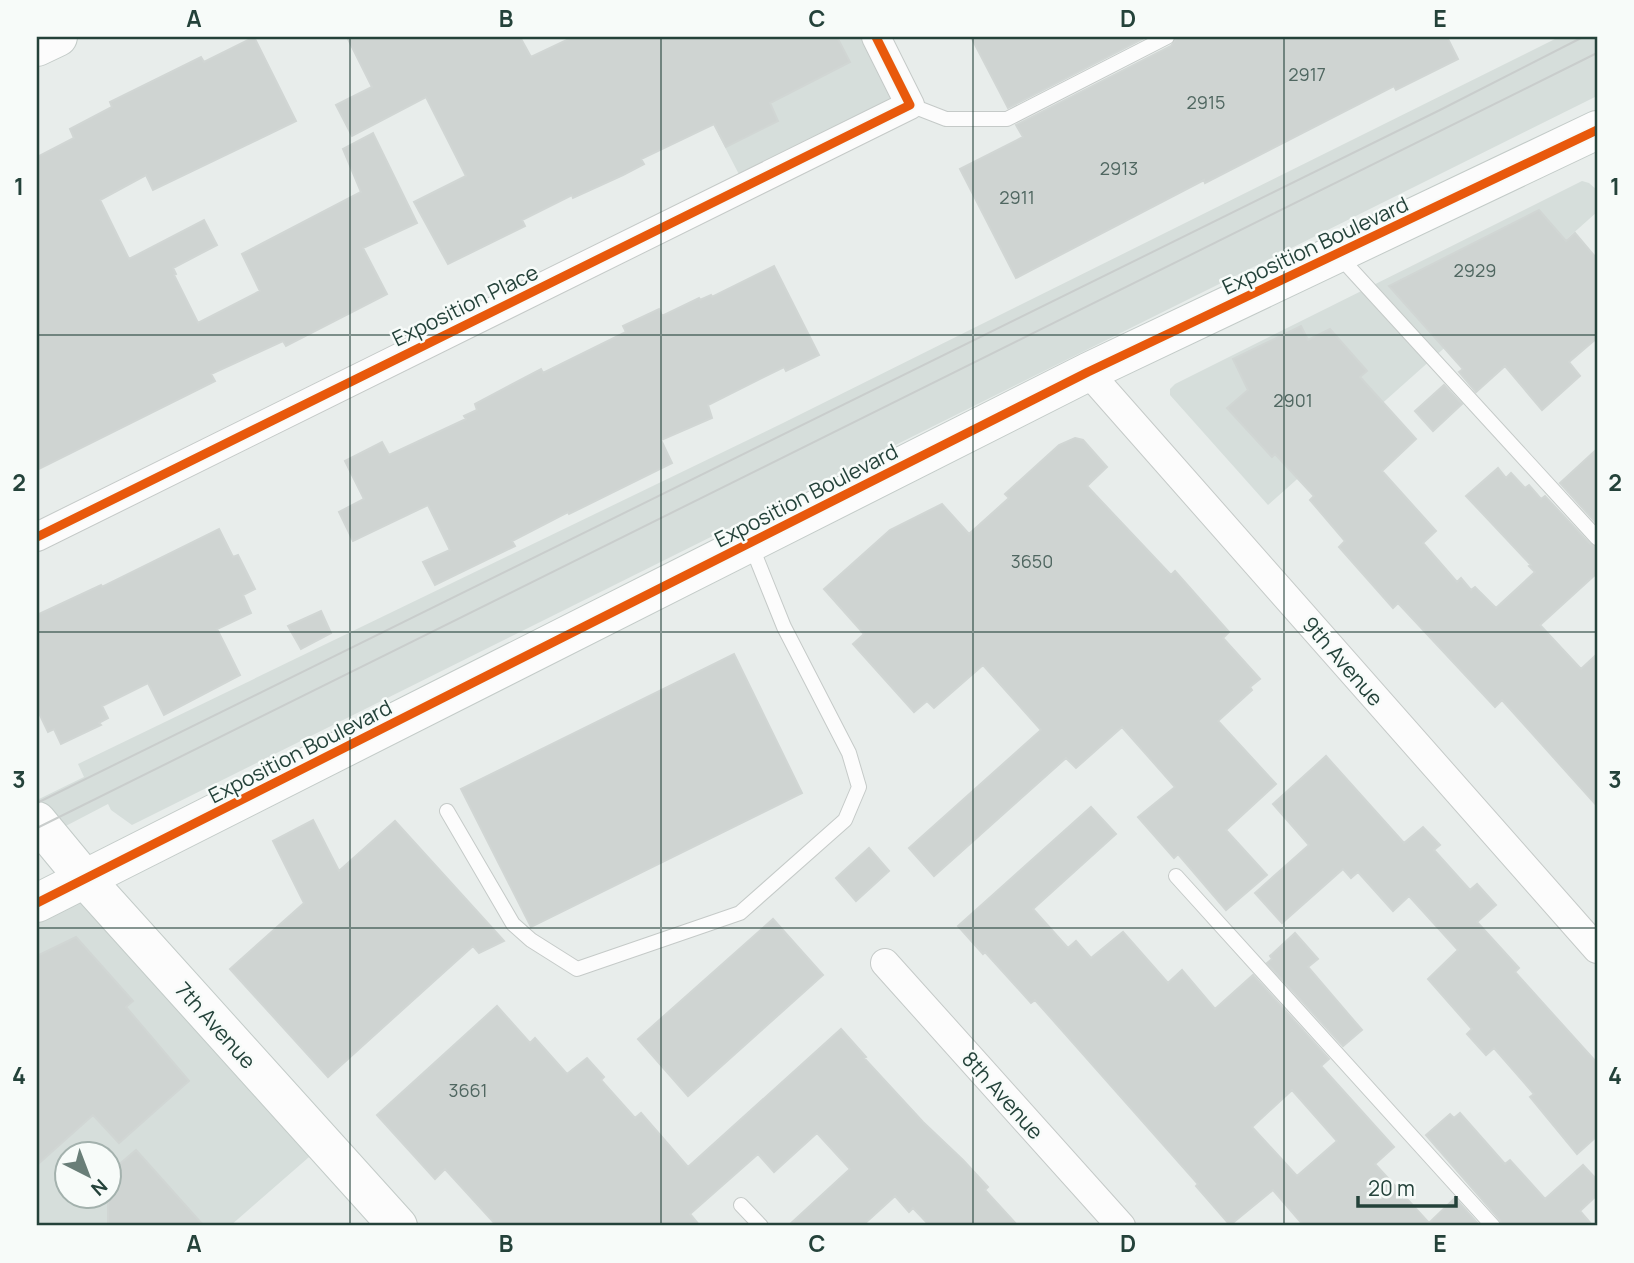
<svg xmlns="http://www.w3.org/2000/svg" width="1634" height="1263" viewBox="0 0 1634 1263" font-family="Manrope,sans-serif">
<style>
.built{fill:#d6dedb;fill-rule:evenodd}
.building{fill:#cfd4d2;stroke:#d1d6d4;stroke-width:2;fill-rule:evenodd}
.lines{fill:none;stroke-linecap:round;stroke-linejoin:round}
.lane-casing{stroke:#c5cac8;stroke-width:16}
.street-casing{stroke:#c5cac8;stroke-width:30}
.secondary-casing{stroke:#c3cbc8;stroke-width:40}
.lane{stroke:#fcfcfc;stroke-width:14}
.street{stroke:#fcfcfc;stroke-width:28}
.secondary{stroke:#fcfcfc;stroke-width:38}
.tram{stroke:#c9cdcc;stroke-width:2}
.cycleway-casing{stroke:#f7fbf9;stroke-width:13}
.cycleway{stroke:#e8590c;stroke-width:9}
.grid{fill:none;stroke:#24423a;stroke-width:2;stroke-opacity:0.55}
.labels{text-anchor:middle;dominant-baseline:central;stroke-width:5;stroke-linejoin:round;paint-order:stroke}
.number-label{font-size:18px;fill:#506761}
.street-label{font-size:21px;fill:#24423a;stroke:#f7fbf9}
.neatline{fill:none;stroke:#24423a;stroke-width:2.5}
.grid-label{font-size:23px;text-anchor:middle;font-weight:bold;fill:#24423a}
</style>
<rect width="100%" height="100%" fill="#e8edeb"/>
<path class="built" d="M 668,37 L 876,37 L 910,105 L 745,186 Z
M 1559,37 L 1597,37 L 1597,96 L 132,825 L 111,810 L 108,804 L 37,841 L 37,800 L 84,777 L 78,764 L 783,423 Z
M 1582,181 L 1589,183 L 1597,190 L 1597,212 L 1268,505 L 1170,395 L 1170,389 L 1175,384 Z
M 85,879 L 324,1144 L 230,1226 L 37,1226 L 37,903 ZM 66,1154 L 108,1154 L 108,1196 L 66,1196 Z"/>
<path class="building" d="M 254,37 L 296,121 L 153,190 L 146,175 L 100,200 L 129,259 L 204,220 L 217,245 L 173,268 L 176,274 L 174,275 L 198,323 L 260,291 L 242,254 L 361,192 L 343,149 L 373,133 L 417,223 L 363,248 L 387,294 L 286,346 L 283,341 L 211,374 L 215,381 L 37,470 L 37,157 L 74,138 L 70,129 L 112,107 L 110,102 L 201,57 L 204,62 Z
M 347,37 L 520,37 L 531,57 L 573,37 L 837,37 L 850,62 L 770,103 L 778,121 L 726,147 L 714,124 L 641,159 L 644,164 L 623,175 L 573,198 L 572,195 L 522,220 L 525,226 L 448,264 L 414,202 L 466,176 L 426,97 L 352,136 L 336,105 L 372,87 Z
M 971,37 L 1146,37 L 1008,108 Z
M 1177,37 L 1447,37 L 1458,59 L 1396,90 L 1394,86 L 1205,183 L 1204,180 L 1016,278 L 960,169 L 1023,137 L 1016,125 L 1171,46 Z
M 1539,210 L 1566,241 L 1575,233 L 1597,259 L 1597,338 L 1569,362 L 1580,376 L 1542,410 L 1505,366 L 1476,392 L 1459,372 L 1463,369 L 1389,286 Z
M 774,266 L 819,355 L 786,371 L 784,367 L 708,405 L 712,418 L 661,440 L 672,463 L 569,514 L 568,512 L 512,541 L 515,546 L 435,585 L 423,562 L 450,550 L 428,505 L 353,541 L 339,512 L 364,499 L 345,461 L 382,442 L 389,455 L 466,419 L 464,416 L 477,410 L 475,404 L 541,369 L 543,373 L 626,332 L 623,326 L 659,309 L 662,316 L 699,298 L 700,300 L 711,295 L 712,297 Z
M 1301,326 L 1308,340 L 1330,329 L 1367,371 L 1360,377 L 1416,439 L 1382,471 L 1436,531 L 1423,543 L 1457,582 L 1461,578 L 1471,590 L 1475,587 L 1496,608 L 1535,572 L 1529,566 L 1531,565 L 1466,496 L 1498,468 L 1506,478 L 1511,473 L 1525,488 L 1529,485 L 1541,499 L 1545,496 L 1590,544 L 1597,547 L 1597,573 L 1540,625 L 1581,669 L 1597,654 L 1597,806 L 1502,700 L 1495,707 L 1398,603 L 1393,608 L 1339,547 L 1345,541 L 1310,500 L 1314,496 L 1275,454 L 1272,457 L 1227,408 L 1248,390 L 1233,359 Z
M 1444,385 L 1462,404 L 1433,431 L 1415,411 Z
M 1075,438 L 1083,440 L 1107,467 L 1087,486 L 1171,575 L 1175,571 L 1229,632 L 1223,638 L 1260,679 L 1250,687 L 1252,690 L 1218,721 L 1276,784 L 1226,830 L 1267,875 L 1226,910 L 1178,854 L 1174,858 L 1138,817 L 1175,787 L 1122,727 L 1076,768 L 1066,758 L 934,876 L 909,848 L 1041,730 L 983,665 L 934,708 L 927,701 L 914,712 L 853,644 L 864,634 L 824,589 L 890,530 L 942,504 L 969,534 L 1009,498 L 1005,494 L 1059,445 Z
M 1597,449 L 1597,524 L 1560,483 Z
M 219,529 L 233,557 L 238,555 L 255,589 L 243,595 L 251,613 L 217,629 L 240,675 L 164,715 L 148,683 L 102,706 L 108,718 L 99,723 L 101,725 L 61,744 L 54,729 L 48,732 L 37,709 L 37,615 L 101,585 L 102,587 Z
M 321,611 L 331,633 L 301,649 L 288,626 Z
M 734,654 L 802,793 L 531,927 L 461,789 Z
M 1326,756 L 1404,843 L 1423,827 L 1440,845 L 1434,850 L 1470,890 L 1477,884 L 1496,905 L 1477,922 L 1519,968 L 1515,972 L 1597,1063 L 1597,1136 L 1577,1154 L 1530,1097 L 1534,1094 L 1494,1048 L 1486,1055 L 1467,1034 L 1472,1029 L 1428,979 L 1458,950 L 1409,896 L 1393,911 L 1358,872 L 1351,878 L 1343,869 L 1282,923 L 1255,893 L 1309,845 L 1273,804 Z
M 1091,807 L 1116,834 L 1033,909 L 1068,948 L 1076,941 L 1091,958 L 1123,932 L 1168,983 L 1182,970 L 1215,1009 L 1253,975 L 1329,1059 L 1321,1066 L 1394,1147 L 1375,1164 L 1429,1223 L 1455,1198 L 1480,1226 L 1304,1226 L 1273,1190 L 1230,1225 L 1196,1186 L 1198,1184 L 1035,1000 L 1031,1003 L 985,952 L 983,954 L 958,926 ZM 1292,1090 L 1337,1141 L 1297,1176 L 1252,1127 Z
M 313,820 L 339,871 L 395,821 L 504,941 L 479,953 L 473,946 L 328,1077 L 230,969 L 304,903 L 273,841 Z
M 869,848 L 889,871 L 856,901 L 836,878 Z
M 773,919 L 823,975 L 688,1096 L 638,1039 Z
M 1295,933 L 1318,959 L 1308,967 L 1362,1030 L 1343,1046 L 1267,963 L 1272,959 L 1270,956 Z
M 76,937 L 133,1001 L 126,1007 L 189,1081 L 119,1143 L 93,1115 L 37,1165 L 37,956 Z
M 497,1006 L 530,1043 L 535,1038 L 567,1074 L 587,1058 L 604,1077 L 601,1080 L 635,1118 L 641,1113 L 688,1167 L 841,1029 L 866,1057 L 864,1058 L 923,1122 L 963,1160 L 988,1187 L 985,1190 L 1018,1226 L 930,1226 L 913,1208 L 909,1212 L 895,1196 L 862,1226 L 788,1226 L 850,1169 L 817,1133 L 774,1172 L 758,1154 L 690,1214 L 700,1226 L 497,1226 L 445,1169 L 435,1179 L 377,1115 Z
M 1460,1113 L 1505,1164 L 1510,1160 L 1545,1199 L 1583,1165 L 1597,1180 L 1597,1195 L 1580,1211 L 1593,1226 L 1502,1226 L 1500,1220 L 1426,1135 L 1450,1114 L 1454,1118 Z
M 136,1150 L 204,1226 L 108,1226 L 108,1174 Z"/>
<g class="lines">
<g class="lane-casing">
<path id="lane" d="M 910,105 L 946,119 L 1007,119 L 1167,37
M 1338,255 L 1597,538
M 447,811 L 513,924 L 531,940 L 577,969 L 740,913 L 845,820 L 859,787 L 849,753 L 784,627 L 751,545
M 1176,876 L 1493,1226
M 741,1205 L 761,1226"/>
</g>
<g class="street-casing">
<path id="street" d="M 1088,372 L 1597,949
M 37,537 L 910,105 L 876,37
M 885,963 L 1121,1226"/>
</g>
<g class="secondary-casing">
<path id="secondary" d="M 37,47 L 58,37
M 37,821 L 85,879 L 398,1226
M 37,903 L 1088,372 L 1597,130"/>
</g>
<use href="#lane" class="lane"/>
<use href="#street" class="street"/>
<use href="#secondary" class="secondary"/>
<path class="tram" d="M 37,803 L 1440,110 L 1583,37
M 37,828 L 1597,53"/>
<g class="cycleway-casing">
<path id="cycleway" d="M 37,537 L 910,105 L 876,37
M 37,903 L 1088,372 L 1597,130"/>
</g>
<use href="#cycleway" class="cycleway"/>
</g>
<path class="grid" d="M 350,37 L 350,1226M 661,37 L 661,1226M 973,37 L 973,1226M 1284,37 L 1284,1226M 37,335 L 1597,335M 37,632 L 1597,632M 37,928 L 1597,928"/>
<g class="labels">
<g class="number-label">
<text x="1307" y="74">2917</text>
<text x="1206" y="102">2915</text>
<text x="1119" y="168">2913</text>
<text x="1017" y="197">2911</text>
<text x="1475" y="270">2929</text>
<text x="1293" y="400">2901</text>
<text x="1032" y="561">3650</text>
<text x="468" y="1090">3661</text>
</g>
<g class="street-label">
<text transform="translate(1315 245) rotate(-25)">Exposition Boulevard</text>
<text transform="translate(465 305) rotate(-26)">Exposition Place</text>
<text transform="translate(806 495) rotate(-27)">Exposition Boulevard</text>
<text transform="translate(1343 661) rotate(49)">9th Avenue</text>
<text transform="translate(300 751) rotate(-27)">Exposition Boulevard</text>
<text transform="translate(216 1025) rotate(48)">7th Avenue</text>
<text transform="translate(1003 1095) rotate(48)">8th Avenue</text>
</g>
</g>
<rect width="1634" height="1263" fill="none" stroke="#f7fbf9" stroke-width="77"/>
<g transform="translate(88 1175) rotate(138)"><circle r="33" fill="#f7fbf9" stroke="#a3b1ad" stroke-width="2"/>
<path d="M0-5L12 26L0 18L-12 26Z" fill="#697e78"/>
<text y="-10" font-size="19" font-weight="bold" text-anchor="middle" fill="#24423a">N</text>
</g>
<path d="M1358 1196v10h98v-10" fill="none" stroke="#24423a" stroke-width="3.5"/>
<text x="1368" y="1196" font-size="21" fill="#24423a" stroke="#f7fbf9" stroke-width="5" paint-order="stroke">20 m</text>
<rect x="38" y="38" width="1558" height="1186" class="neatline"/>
<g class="grid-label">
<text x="194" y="27">A</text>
<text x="506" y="27">B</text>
<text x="817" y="27">C</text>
<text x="1128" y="27">D</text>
<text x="1440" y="27">E</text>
<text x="19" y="195">1</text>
<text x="1615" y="195">1</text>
<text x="19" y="491">2</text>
<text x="1615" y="491">2</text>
<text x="19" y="788">3</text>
<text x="1615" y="788">3</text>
<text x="19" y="1084">4</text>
<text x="1615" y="1084">4</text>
<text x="194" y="1252">A</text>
<text x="506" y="1252">B</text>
<text x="817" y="1252">C</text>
<text x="1128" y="1252">D</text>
<text x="1440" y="1252">E</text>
</g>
</svg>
